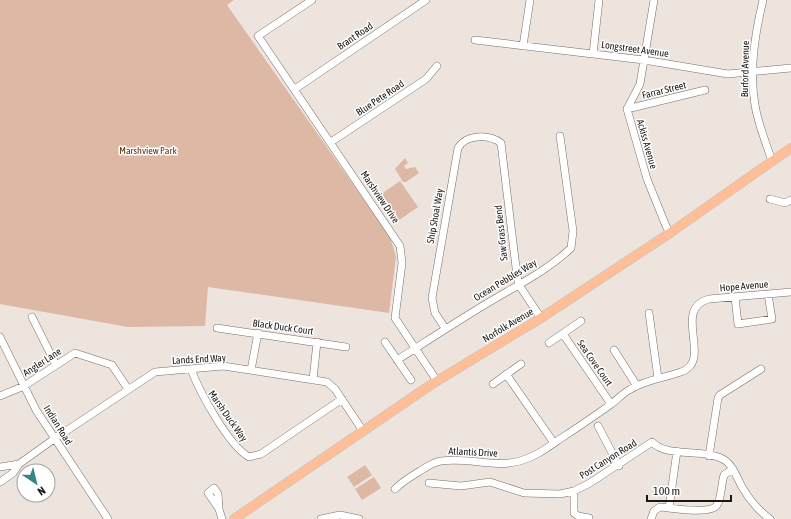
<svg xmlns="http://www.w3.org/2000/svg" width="791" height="519" viewBox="0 0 791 519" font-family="'Asap Condensed',sans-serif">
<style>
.green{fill:#ddb8a4}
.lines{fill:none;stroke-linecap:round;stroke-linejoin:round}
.minor-casing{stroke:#766d69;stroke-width:8}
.major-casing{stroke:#c3c2c2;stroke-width:10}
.minor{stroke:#fff;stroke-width:7}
.major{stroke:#fdbe98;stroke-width:9}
.labels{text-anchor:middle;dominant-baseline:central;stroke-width:3;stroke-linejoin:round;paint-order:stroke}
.street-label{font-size:10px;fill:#191614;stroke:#fff}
.park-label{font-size:10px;fill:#612f0e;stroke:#fff}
</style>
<rect width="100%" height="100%" fill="#eee4de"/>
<path class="green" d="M 0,0 L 234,0 L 227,5 L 390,237 L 396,257 L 389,313 L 208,287 L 205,326 L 128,327 L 0,304 Z
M 405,158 L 408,163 L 404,166 L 406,169 L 415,167 L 419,173 L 406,182 L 403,182 L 395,169 Z
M 400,181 L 418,207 L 395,223 L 377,197 Z
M 365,465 L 372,475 L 354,487 L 347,477 Z
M 374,477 L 381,488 L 362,500 L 355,489 Z"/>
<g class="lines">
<g class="minor-casing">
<path id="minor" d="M 312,0 L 258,36 L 400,246 L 402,263 L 395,318 L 437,381
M 654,0 L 640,84 L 627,109 L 647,179 L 666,226 L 670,233
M 763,0 C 755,34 749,70 755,105 C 758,124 766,143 772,161
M 475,40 L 644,60 L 728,74 L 791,68
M 523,46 L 530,0
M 593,54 L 599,0
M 295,89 L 426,0
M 627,109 L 705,90
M 331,142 L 426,79 L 437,66
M 770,199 L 785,203 L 791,200
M 735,297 L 738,324 L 772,319 L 768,294
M 649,313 L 658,378
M 32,317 L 56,365
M 217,328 L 346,347
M 445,328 L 435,313 L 432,298 L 458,148 C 466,134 489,134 501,143 L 517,276 L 519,285 L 541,318
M 563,334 L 611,404
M 0,337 L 36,410 L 108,519
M 385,342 L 411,380
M 549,343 L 581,321
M 614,350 L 637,386
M 397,360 C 427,341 456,322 486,304 C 514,287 547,271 571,248 L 573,231 L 560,136
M 191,369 C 199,391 228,445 249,457 L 261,454 L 342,399
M 251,370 L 258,333
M 506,374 L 554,443
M 313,380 L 317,342
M 493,384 L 521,364
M 0,396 L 24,386 L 75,353 L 112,365 L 128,389
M 598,426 L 619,466
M 709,456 L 718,398 L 720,395 L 761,369
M 0,467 L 19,464
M 0,482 L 13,473 L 19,464 L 54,439 L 155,372 L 223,366 L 327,382 L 335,389 L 363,431
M 429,483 L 461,486 L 490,482 L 524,493 L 560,494 L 574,491 L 590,483 L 652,442 C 668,459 707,447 726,461 C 734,467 737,478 742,487 C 749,499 759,511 770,519
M 395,489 C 403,481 410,477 420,471 C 426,467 434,462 441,461 C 468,457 494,468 520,461 C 535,457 547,448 560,439 C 577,428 593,417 610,405 C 617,400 622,394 629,390 C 645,380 664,378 681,372 C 714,361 671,309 709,299 L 791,292
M 574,491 L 574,513 L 578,516 L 589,518
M 669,508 L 677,451
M 219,509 L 218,494 L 214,488 L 208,493 L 219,509 L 222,519
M 321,519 L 340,515 L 359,519
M 651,519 L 654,511 L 660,507 C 672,508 711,515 717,505 C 722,497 721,484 724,475 L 733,469"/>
</g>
<g class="major-casing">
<path id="major" d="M 234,519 L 432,384 L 541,318 L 670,233 L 791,148"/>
</g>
<use href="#minor" class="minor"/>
<use href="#major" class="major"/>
</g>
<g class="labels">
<g class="street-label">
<text transform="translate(355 36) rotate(-34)">Brant Road</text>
<text transform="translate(635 49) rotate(8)">Longstreet Avenue</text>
<text transform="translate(745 69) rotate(-89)">Burford Avenue</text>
<text transform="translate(664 90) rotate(-14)">Farrar Street</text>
<text transform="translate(380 98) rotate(-34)">Blue Pete Road</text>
<text transform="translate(647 144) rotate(74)">Ackiss Avenue</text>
<text transform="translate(380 197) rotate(56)">Marshview Drive</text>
<text transform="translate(435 216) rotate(-80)">Ship Shoal Way</text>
<text transform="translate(501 233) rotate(-96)">Saw Grass Bend</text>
<text transform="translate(505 280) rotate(-31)">Ocean Pebbles Way</text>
<text transform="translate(744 286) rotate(-5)">Hope Avenue</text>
<text transform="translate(508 325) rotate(-31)">Norfolk Avenue</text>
<text transform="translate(283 327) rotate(8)">Black Duck Court</text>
<text transform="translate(199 359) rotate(-3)">Lands End Way</text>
<text transform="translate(42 362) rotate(-33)">Angler Lane</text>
<text transform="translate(595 363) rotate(55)">Sea Cove Court</text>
<text transform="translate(228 416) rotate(55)">Marsh Duck Way</text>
<text transform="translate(58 425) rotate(58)">Indian Road</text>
<text transform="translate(473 452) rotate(3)">Atlantis Drive</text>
<text transform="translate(608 459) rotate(-32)">Post Canyon Road</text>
</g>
<g class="park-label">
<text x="148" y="150">Marshview Park</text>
</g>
</g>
<g transform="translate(36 483) rotate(145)"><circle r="19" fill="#ffffff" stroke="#a3a2a1"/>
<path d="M0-3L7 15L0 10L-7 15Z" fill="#3a8386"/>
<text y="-6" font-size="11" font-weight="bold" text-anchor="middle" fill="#191614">N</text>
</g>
<path d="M647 495v6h84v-6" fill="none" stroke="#191614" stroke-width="2"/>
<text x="653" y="495" font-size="12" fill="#191614" stroke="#ffffff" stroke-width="3" paint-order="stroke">100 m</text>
</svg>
